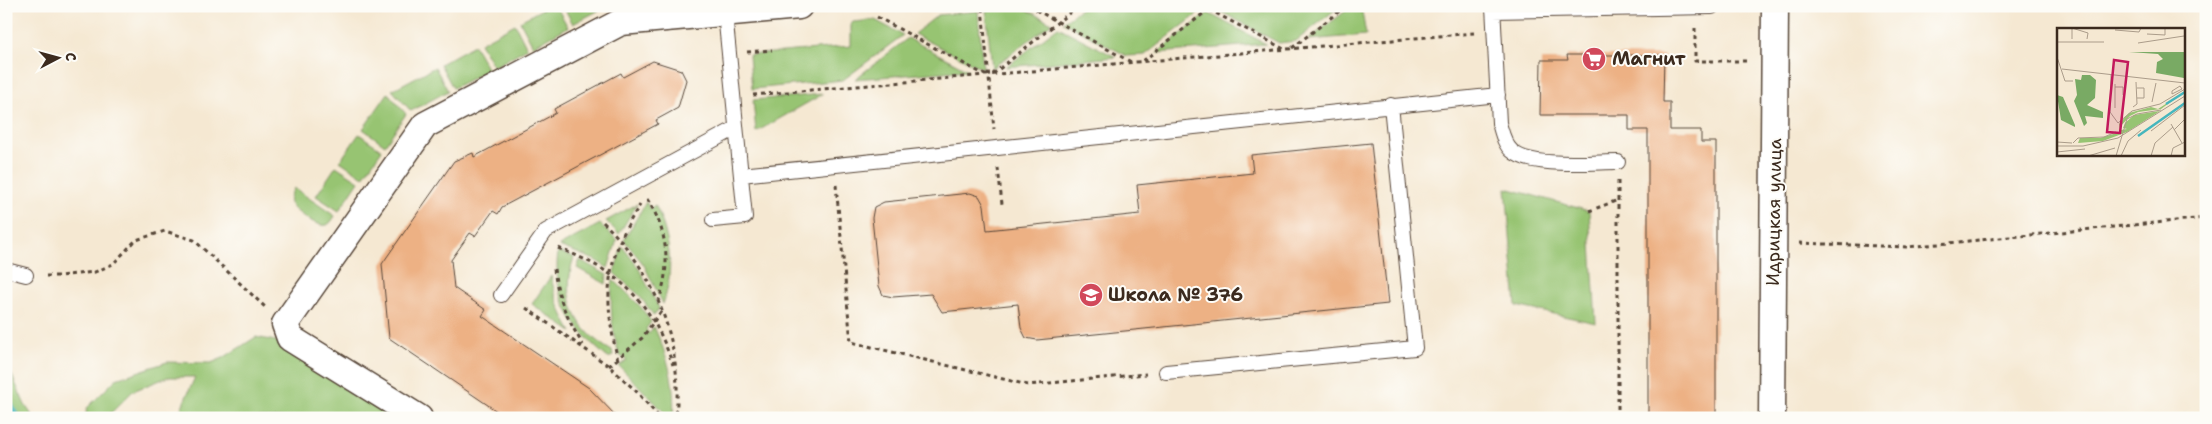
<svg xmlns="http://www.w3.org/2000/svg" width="2212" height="424" viewBox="0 0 2212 424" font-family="'Shantell Sans',sans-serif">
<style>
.green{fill:#97c472;stroke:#697748}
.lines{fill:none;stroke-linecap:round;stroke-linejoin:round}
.stream{stroke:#46b6bd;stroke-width:8}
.building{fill:#edb184}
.lane-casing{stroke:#574639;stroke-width:16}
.street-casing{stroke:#574639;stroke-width:29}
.path{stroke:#574639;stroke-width:3;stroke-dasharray:4 4;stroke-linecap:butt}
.lane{stroke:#fff;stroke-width:14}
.street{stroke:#fff;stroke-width:26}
.labels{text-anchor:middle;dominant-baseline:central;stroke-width:4;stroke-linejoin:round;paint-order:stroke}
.poi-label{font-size:18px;font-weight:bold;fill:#3b2a1e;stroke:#fdfcf7;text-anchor:start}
.street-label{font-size:18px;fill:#3b2a1e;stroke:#fdfcf7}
.inset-river{fill:none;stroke:#46b6bd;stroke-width:2.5}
.inset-road{fill:none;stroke:#ab9c8a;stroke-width:1}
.view{fill:#c2185b;fill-opacity:0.15;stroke:#c2185b;stroke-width:2.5}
.inset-edge{fill:none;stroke:#3b2a1e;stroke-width:2.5}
</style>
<rect width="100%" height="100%" fill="#fdfcf7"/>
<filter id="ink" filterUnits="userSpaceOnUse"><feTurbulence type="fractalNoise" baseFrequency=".02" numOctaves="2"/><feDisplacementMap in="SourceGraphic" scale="10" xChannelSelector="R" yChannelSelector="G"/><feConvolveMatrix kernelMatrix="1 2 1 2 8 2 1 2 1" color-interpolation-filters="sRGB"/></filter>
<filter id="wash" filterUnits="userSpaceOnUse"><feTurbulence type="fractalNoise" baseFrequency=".0096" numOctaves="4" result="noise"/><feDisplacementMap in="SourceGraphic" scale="20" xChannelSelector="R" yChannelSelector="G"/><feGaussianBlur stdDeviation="1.12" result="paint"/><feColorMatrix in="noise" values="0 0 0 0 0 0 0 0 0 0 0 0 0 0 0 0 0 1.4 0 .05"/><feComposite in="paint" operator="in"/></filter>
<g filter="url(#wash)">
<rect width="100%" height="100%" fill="#f5e8d2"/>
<path class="green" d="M 548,6 L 556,6 L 568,27 L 533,46 L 520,21 Z
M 563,6 L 607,6 L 573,24 Z
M 1084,6 L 1195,6 L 1203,10 L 1145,55 L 1127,56 L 1063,22 Z
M 1219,6 L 1340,6 L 1296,41 L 1279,43 L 1216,9 Z
M 1352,6 L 1361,6 L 1366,35 L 1308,40 Z
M 1022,7 L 1052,23 L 992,68 L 986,10 Z
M 978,11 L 983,69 L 914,34 L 938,15 Z
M 1208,13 L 1266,44 L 1157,53 Z
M 875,20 L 903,35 L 843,80 L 752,89 L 749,55 L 851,46 L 851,24 L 853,22 Z
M 515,24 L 527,48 L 494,67 L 480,43 Z
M 1058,27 L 1116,57 L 1006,67 Z
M 908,38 L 968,70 L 855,79 Z
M 474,45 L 488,70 L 453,88 L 440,64 Z
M 435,67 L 448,91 L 411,111 L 392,90 Z
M 388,93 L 406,114 L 385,145 L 363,129 Z
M 823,94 L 756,132 L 753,100 Z
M 359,134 L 382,150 L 363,177 L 340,161 Z
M 336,166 L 359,181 L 339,211 L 316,196 Z
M 294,188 L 335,216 C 333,219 331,223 327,225 C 318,228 293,211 290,203 C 288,197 292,193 294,188 Z
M 1506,188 L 1589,211 L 1596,323 L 1516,306 Z
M 646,202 L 650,209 L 655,205 C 670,235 675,271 663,304 L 644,265 L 624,240 Z
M 637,204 L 619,234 L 606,221 Z
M 600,224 L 617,240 L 608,268 L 595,260 L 559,246 Z
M 622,246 L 638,267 L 659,308 L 654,316 L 639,295 L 614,273 Z
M 558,252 L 574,257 C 561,298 575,330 612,351 L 613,356 L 608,358 C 574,330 552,298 558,252 Z
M 580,260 L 607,275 L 606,284 L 577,268 Z
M 551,276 C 555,297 561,314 572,332 L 532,304 Z
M 613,279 L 641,307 L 651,322 L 646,329 L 649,334 L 654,327 C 668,356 676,385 673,418 L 670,418 L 619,366 L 627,360 L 619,355 C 612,330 609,305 613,279 Z
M 256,337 L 285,343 L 397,418 L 177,418 L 195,377 L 168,377 L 133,391 L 106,418 L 85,418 L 87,408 L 116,379 L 167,362 L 211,363 L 223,358 Z
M 6,362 L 25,405 L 34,418 L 6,418 Z"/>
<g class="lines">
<path class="stream" d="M 6,398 L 16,418"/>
</g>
<g id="blocks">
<path class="building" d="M 1567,55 L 1664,55 L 1663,102 L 1670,102 L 1670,130 L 1701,130 L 1701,142 L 1716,142 L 1716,418 L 1648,418 L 1648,130 L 1629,130 L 1629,115 L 1540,115 L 1541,60 L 1568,60 Z
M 653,61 L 681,70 L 686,80 L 678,108 L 656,120 L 658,124 L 502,207 L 498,214 L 493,211 L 475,236 L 470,233 L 451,260 L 454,288 L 486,310 L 482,316 L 589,388 L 618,418 L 507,418 L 389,338 L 382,264 L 454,161 L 473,153 L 474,157 L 556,113 L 554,109 L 621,73 L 623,77 Z
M 1371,143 L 1388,304 L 1037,340 L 1026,338 L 1021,328 L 1018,304 L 942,312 L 931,294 L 893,297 L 883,295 L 879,286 L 872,218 L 874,207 L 884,202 L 970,193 L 979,196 L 984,205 L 987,230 L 1140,214 L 1137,185 L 1253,173 L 1251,155 Z"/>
</g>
</g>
<g filter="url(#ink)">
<use href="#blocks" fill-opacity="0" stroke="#574639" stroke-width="1"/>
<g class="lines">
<g class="lane-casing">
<path id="lane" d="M 1493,6 L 1499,123 C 1502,133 1504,144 1512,151 C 1530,168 1592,162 1618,162
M 1493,11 L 1712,7
M 741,175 L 1498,95
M 713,220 L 745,217 L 725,13
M 6,270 L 26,275
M 501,295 L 546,231 L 736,128
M 1166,372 L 1415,348 L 1391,105"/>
</g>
<g class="street-casing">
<path id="street" d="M 419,418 L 290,338 L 285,324 L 425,125 L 621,22 L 799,6
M 1772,418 L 1775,6"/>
</g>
<path class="path" d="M 1029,6 L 1131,62
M 1202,6 L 1284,49
M 982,8 L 994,129
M 877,17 L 985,75
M 1695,28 L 1695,61 L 1750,61
M 1292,48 L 1346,6
M 747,52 L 772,50
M 1143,61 L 1213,6
M 993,74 L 1078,6
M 753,95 L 1474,33
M 998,168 L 1002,204
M 1618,181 L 1618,418
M 836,185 L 851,342 L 1028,385 L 1146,374
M 647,199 C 668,231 671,265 659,300
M 1589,211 L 1618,200
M 603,222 C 657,274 683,344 676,418
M 1799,243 L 1907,247 L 2206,218
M 558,248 C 621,272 651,301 673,365
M 554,269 C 558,300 567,318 583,345
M 46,276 L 59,276 L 95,272 L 113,264 L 136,240 L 165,231 L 194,240 L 265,307
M 526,308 L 609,366 L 635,390 L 660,418
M 618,360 C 603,299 604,259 640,205
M 609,366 L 642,338 L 662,310"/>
<use href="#lane" class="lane"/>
<use href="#street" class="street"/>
</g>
</g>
<defs>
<g id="supermarket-disc" transform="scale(1.25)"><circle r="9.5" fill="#d1495b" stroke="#fdfcf7"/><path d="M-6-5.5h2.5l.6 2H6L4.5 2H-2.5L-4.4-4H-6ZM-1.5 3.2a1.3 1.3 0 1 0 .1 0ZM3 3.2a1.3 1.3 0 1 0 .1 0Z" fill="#fff"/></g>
<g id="school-disc" transform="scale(1.25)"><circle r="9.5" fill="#d1495b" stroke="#fdfcf7"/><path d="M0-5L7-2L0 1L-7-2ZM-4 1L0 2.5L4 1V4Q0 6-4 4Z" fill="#fff"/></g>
</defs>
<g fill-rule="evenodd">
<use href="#supermarket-disc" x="1594" y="59"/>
<use href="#school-disc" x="1091" y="295"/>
</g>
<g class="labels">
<g class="poi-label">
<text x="1612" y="59">Магнит</text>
<text x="1108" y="295">Школа № 376</text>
</g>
<g class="street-label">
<text transform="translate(1774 212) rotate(-89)">Идрицкая улица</text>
</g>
</g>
<g transform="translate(2057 28)">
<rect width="128" height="128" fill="#f5e8d2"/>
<path d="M 127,64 L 104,81 L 81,84 L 73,88 L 63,99 L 64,102 L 70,101 L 66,100 L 68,95 L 77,87 L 103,83 L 70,104 L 46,113 L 21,115 L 23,110 L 43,110 L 63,104 L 62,96 L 72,85 L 94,79 L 101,81 Z" fill="#97c472"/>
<path d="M 72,24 L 127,24 L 127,50 L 99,45 L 100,34 L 106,31 L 101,26 ZM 25,47 L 33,47 L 39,52 L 38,70 L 30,77 L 46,84 L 46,90 L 28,88 L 30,95 L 27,98 L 17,73 L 20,67 L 18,51 L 24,52 ZM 0,67 L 6,69 L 18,97 L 18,99 L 4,92 Z" fill="#79aa64"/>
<path class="inset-river" d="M 109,76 L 128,64M 81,108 L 128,75"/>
<path class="inset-road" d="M 58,2 L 82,4 L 84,0M 90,6 L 108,7 L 108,0M 15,11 L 15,0 L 31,5 L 30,11M 0,14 L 47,14M 81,15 L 127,8M 0,29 L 8,53 L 16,53M 5,41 L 128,55M 54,46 L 53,84 L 61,95 L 75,83 L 103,76 L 128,61M 58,56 L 58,80M 123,58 L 125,61 L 115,66 L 115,63 ZM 58,59 L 66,59 L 66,67M 80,70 L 87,70 L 87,60 L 80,60M 95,74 L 99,55M 76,79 L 80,76 L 79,54M 114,96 L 125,115M 117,102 L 128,91M 94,103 L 128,77M 0,114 L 15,115M 16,115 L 21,110 L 47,109 L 59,104M 0,118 L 26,118 L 61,110 L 128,68M 0,124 L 28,121M 31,128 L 58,120M 59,128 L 70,91 L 80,86 L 104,82M 64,128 L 71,113 L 84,102M 94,128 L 98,115 L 116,99M 114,128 L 116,120 L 128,114"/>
<path class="view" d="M 57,32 L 71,34 L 63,105 L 50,104 Z"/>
<rect width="128" height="128" class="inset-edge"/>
</g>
<rect width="2212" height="424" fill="none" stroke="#fdfcf7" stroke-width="25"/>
<g transform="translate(58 58) rotate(84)" stroke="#fdfcf7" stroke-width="4" paint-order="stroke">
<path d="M0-4L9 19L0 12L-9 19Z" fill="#3b2a1e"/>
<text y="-8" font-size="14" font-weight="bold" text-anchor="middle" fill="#3b2a1e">С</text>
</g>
</svg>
